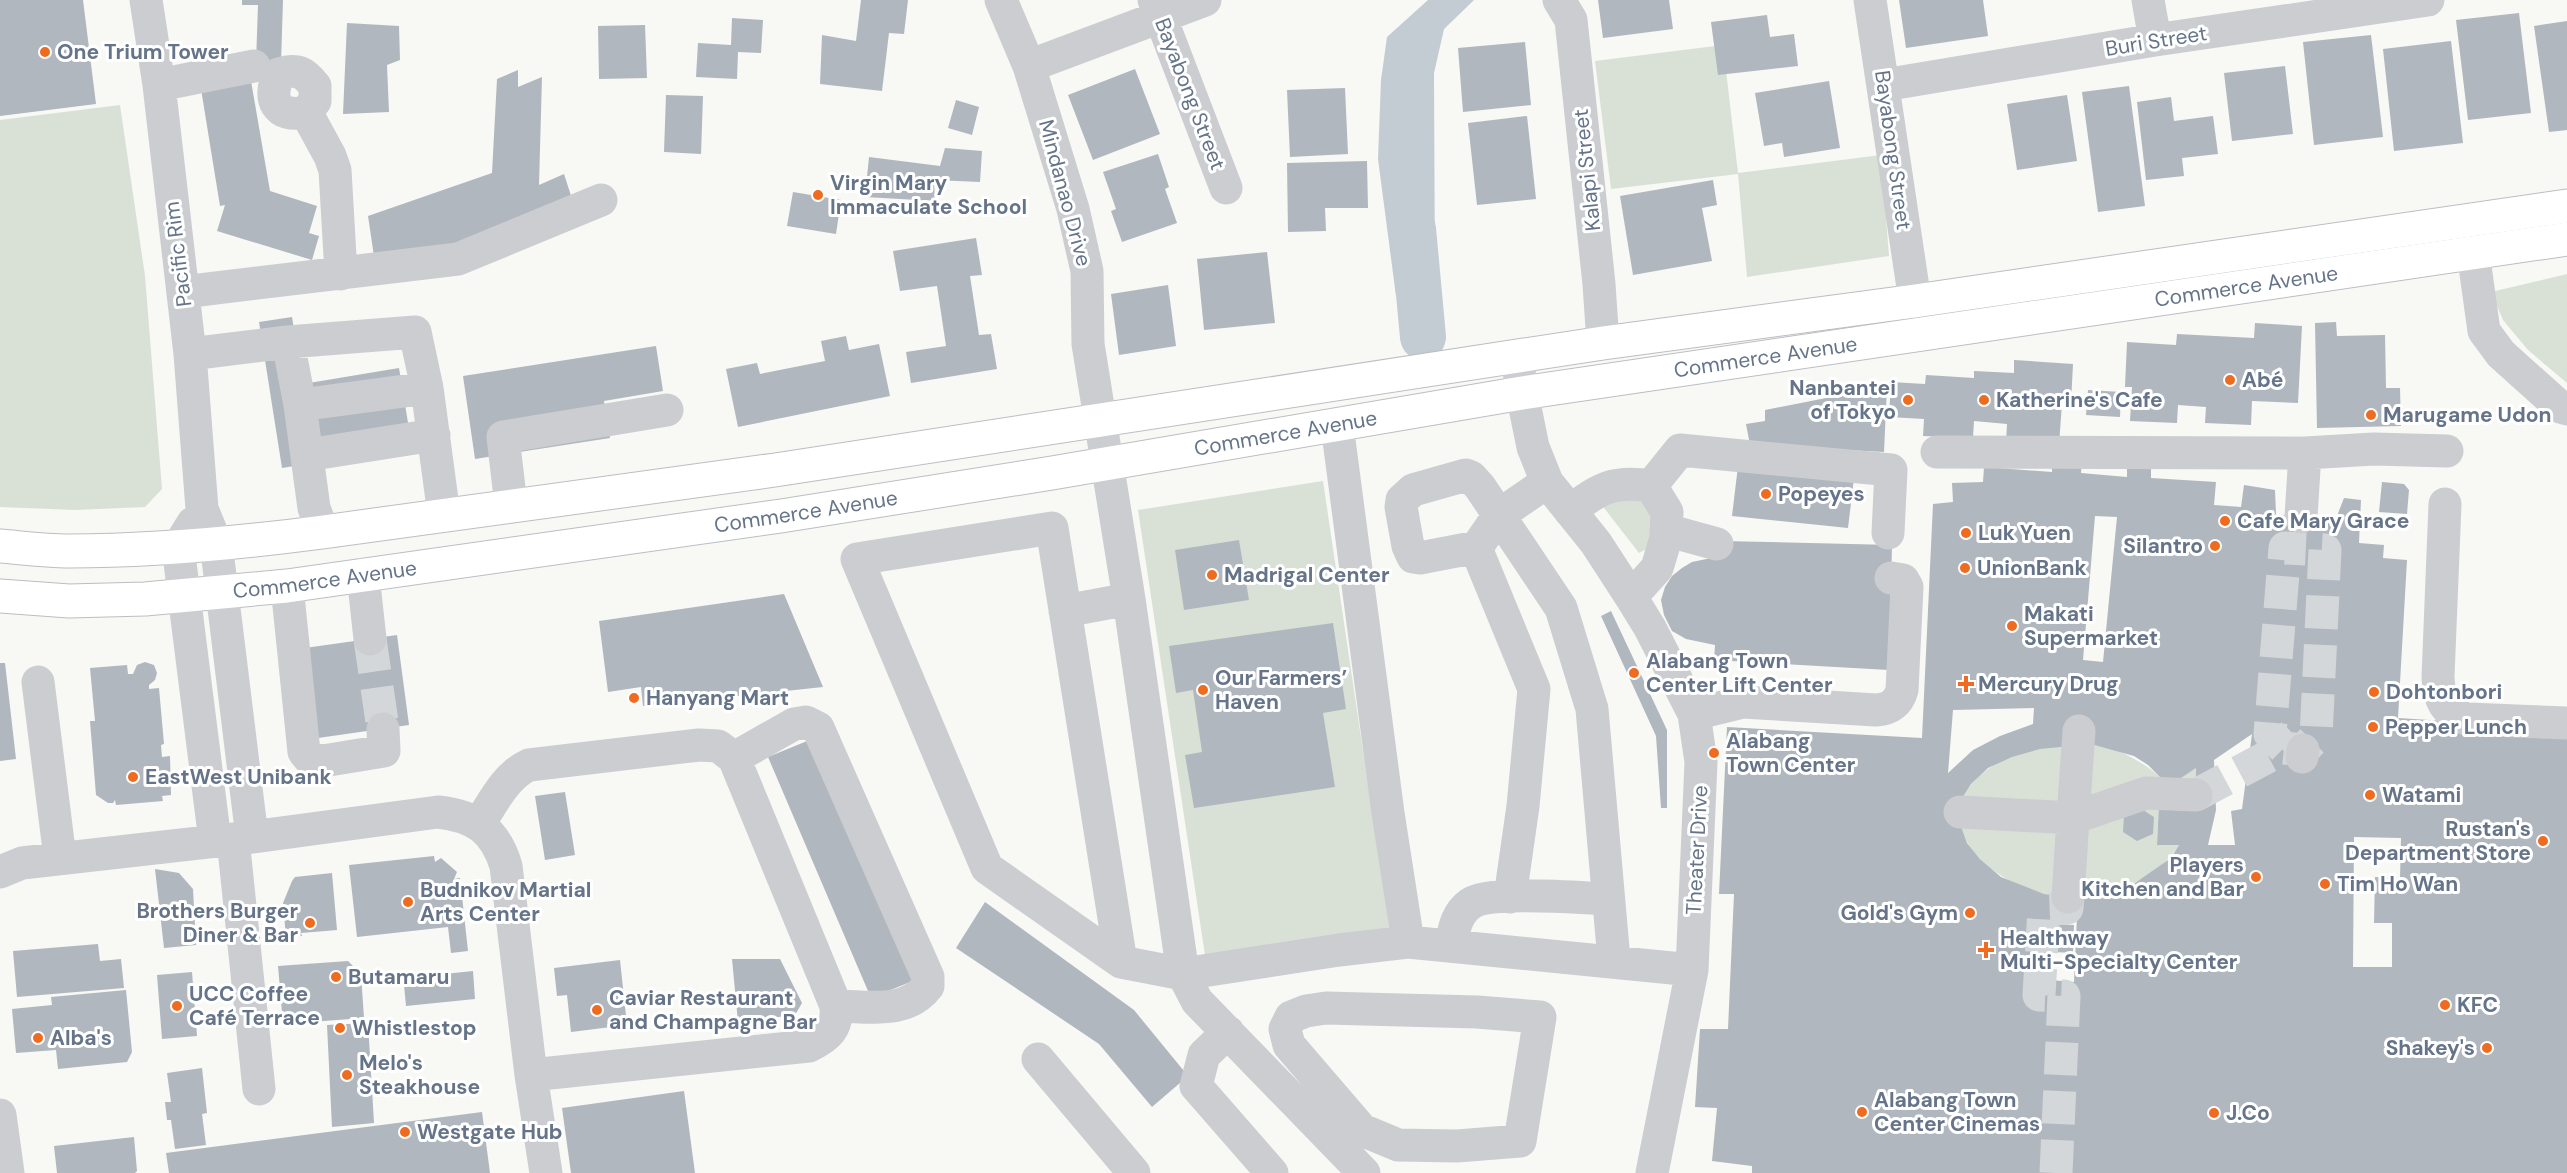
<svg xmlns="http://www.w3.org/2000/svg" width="2567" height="1173" viewBox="0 0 2567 1173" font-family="'DM Sans',sans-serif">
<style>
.green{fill:#d9e1d6}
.water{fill:#c2ccd2}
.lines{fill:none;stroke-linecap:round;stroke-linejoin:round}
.river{stroke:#c2ccd2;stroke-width:46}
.building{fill:#b1b7be;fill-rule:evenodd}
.minor-tunnel{stroke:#d3d7da;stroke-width:33;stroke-dasharray:33 16;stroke-linecap:butt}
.major-casing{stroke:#bbbec2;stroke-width:35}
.minor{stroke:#cbcdd1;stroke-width:33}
.major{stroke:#fff;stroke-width:33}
.poi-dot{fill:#ee6b20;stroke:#fff;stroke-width:2}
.labels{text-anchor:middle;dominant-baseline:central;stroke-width:6;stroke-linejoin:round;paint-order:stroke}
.street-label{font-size:21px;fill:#657488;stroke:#fff}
.poi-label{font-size:21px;font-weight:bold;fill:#657488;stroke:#fff;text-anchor:start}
</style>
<rect width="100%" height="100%" fill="#f8f8f5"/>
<path class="green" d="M 1723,45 L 1738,173 L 1881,155 L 1889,256 L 1747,277 L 1738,174 L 1611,189 L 1595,61 Z
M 120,105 L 145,276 L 162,489 L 145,507 L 75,510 L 0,507 L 0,120 Z
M 2567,274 L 2567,383 L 2528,350 L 2503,320 L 2491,292 Z
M 1323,481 L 1390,933 L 1206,962 L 1138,510 Z
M 1622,495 L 1640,500 L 1652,512 L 1650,547 L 1639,553 L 1601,504 Z
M 2069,730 C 2107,747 2139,755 2169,785 L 2196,768 L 2196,795 L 2159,803 L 2157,844 L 2179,845 C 2153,887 2090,904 2044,894 C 2000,885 1933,835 1970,786 C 1989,760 2040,743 2069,730 Z"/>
<path class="water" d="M 1428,0 L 1474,0 L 1444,29 L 1434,73 L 1435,292 L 1396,296 L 1378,159 L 1381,80 L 1387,37 Z"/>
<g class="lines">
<path class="river" d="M 1413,229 L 1423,337"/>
</g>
<path class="building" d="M 0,0 L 83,0 L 96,104 L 0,116 Z
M 242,0 L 283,0 L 281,63 L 256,62 L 258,5 L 242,5 Z
M 861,0 L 908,0 L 904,34 L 889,33 L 882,91 L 820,84 L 822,35 L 856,41 Z
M 1598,0 L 1669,0 L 1673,29 L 1603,38 Z
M 1899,0 L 1983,0 L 1988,36 L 1906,48 Z
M 2519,13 L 2531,113 L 2468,120 L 2456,20 Z
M 1767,15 L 1770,37 L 1794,34 L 1798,66 L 1718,75 L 1711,22 Z
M 732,18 L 763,20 L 761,53 L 738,52 L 737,79 L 696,77 L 698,43 L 731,45 Z
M 2567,21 L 2567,130 L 2549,132 L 2534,26 Z
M 347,23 L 399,26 L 400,60 L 387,65 L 389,112 L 343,114 Z
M 645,25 L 647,78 L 599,79 L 598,26 Z
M 2371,35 L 2383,137 L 2314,145 L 2303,42 Z
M 2451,41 L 2463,143 L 2394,151 L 2383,49 Z
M 1525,42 L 1531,105 L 1463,112 L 1458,48 Z
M 2285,66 L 2293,134 L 2232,141 L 2224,73 Z
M 1135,69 L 1160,134 L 1093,160 L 1068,95 Z
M 518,70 L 518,87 L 542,77 L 539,185 L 564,174 L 575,208 L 468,252 L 375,263 L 368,216 L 492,173 L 497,79 Z
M 251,81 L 270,191 L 317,206 L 309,233 L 319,236 L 312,260 L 217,231 L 225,205 L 220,206 L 201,89 Z
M 1829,81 L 1840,148 L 1784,157 L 1782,143 L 1764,146 L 1755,93 Z
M 2129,86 L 2145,206 L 2098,212 L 2082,92 Z
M 1345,88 L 1348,154 L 1290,157 L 1287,90 Z
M 666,95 L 703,96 L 701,154 L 664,152 Z
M 2067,95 L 2077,161 L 2017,170 L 2007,104 Z
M 2171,97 L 2174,121 L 2213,116 L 2218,154 L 2182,158 L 2184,176 L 2146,180 L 2137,102 Z
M 956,100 L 979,107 L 972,135 L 948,128 Z
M 1527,116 L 1536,199 L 1477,205 L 1468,123 Z
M 945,148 L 982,151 L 980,182 L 934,180 L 935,201 L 865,197 L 869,157 L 940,166 Z
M 1158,154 L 1169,187 L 1165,189 L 1177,223 L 1122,242 L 1111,211 L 1116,209 L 1103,172 Z
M 1367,161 L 1368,208 L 1325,208 L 1326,231 L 1288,232 L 1287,163 Z
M 1713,180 L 1717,205 L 1702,208 L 1712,261 L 1633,275 L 1620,196 Z
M 793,192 L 841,200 L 836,234 L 787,226 Z
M 976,238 L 982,275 L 970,276 L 979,335 L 991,334 L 997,369 L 911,383 L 906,352 L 946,346 L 937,286 L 900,291 L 893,251 Z
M 1267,252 L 1275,323 L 1204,330 L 1197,259 Z
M 1168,285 L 1176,346 L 1119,355 L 1111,294 Z
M 292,317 L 303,384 L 399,368 L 412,447 L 282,468 L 259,322 Z
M 2336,322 L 2337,336 L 2385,335 L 2386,388 L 2400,388 L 2401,426 L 2317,428 L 2315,323 Z
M 2255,323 L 2302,326 L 2298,403 L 2252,401 L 2251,425 L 2205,423 L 2206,407 L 2178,405 L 2177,423 L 2130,421 L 2132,387 L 2125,387 L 2127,342 L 2176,345 L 2177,334 L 2254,338 Z
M 846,336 L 849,350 L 879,344 L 890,396 L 738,427 L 726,369 L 757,363 L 760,374 L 825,361 L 821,341 Z
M 656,346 L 663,391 L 604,401 L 610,438 L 475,459 L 463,376 Z
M 2014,360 L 2073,364 L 2071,403 L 2062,403 L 2059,445 L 2006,442 L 2007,424 L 1974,421 L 1973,438 L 1923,436 L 1924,419 L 1889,417 L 1891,382 L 1925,384 L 1926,375 L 1974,378 L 1974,371 L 2014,373 Z
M 1887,386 L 1884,452 L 1750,445 L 1746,424 L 1765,421 L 1765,410 Z
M 2088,390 L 2121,392 L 2120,417 L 2086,415 Z
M 2052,459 L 2082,460 L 2081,473 L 2127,477 L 2127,466 L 2151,468 L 2151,478 L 2216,482 L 2214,505 L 2241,507 L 2244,485 L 2275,490 L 2276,514 L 2301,517 L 2337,516 L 2344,498 L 2361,500 L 2359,543 L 2384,545 L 2383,558 L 2407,560 L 2398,718 L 2567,729 L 2567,1173 L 1752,1173 L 1752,1166 L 1712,1161 L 1717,1108 L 1695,1107 L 1700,1029 L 1728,1029 L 1734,894 L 1719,894 L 1727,727 L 1922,738 L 1933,504 L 1953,502 L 1952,483 L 1983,482 L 1984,467 L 2052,472 ZM 2095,516 L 2117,517 L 2103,662 L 2083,660 ZM 2034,708 L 2033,724 L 2000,736 L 1973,750 L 1948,773 L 1953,710 ZM 2252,734 L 2242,809 L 2231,811 L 2235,845 L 2208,845 L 2216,810 L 2214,760 ZM 2091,744 L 2134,756 L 2148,765 L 2169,786 L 2196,768 L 2196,795 L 2159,803 L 2157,845 L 2179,845 L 2171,858 L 2135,883 L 2089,896 L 2068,897 L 2044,894 L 2001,877 L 1980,859 L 1967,843 L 1960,824 L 1961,800 L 1971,784 L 1988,768 L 2012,757 L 2040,749 ZM 2354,837 L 2401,838 L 2400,878 L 2375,877 L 2374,923 L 2392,923 L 2392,967 L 2353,967 ZM 2052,915 L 2077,916 L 2074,982 L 2050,980 Z
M 1738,466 L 1854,478 L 1848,528 L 1732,516 Z
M 2382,482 L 2404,484 L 2409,490 L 2407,514 L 2379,512 Z
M 1239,540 L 1249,600 L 1184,610 L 1175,550 Z
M 1722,541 L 1892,545 L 1889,670 L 1714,660 L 1715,645 L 1686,639 L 1672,631 L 1664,615 L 1661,600 L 1665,587 L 1672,576 L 1682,568 L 1692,562 L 1716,557 Z
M 784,594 L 823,687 L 643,706 L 641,687 L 608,692 L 599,621 Z
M 1611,611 L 1667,730 L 1667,808 L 1661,808 L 1656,736 L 1601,616 Z
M 1333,623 L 1346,709 L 1323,713 L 1335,787 L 1194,808 L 1185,755 L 1202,752 L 1193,690 L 1176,693 L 1169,646 Z
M 397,635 L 409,725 L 318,738 L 305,648 Z
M 145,662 L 154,665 L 157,673 L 155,680 L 149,685 L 149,689 L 159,688 L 164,744 L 161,745 L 162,757 L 170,756 L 171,795 L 162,796 L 163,801 L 116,805 L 115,800 L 113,803 L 108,803 L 96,795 L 90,721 L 95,721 L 90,668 L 127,665 L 128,674 L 133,674 L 137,665 Z
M 0,663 L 5,663 L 16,759 L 0,761 Z
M 812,739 L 915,980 L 871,998 L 768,757 Z
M 565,792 L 575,855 L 545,860 L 535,796 Z
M 2140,808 L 2154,817 L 2153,834 L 2137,841 L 2123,832 L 2124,815 Z
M 434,856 L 435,862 L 441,858 L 457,872 L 454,879 L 460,878 L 468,951 L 451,953 L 448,927 L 357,937 L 349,865 Z
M 155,869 L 179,873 L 193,889 L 196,945 L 164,948 Z
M 332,873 L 337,930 L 301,933 L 302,936 L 286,937 L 283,903 L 292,881 L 295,877 Z
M 985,902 L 1134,1010 L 1188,1076 L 1152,1107 L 1099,1044 L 956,948 Z
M 2055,924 L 2074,925 L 2073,953 L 2054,952 Z
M 98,944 L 100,961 L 121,959 L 124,988 L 17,997 L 13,951 Z
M 732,959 L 780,959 L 802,1003 L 795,1015 L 738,1022 Z
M 620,960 L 627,1025 L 571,1032 L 567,995 L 557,996 L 554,968 Z
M 348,961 L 361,974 L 364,1018 L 283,1024 L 278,966 Z
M 473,971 L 475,999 L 406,1006 L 404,985 L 426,982 L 425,976 Z
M 192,972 L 197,1036 L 162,1039 L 157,975 Z
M 126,990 L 132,1052 L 127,1062 L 58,1069 L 56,1050 L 16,1053 L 12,1009 L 52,1005 L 51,997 Z
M 368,1023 L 374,1123 L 332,1127 L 327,1025 Z
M 202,1068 L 207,1113 L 202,1114 L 206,1145 L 175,1149 L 171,1120 L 167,1120 L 165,1102 L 171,1102 L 167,1073 Z
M 684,1091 L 695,1173 L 571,1173 L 562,1108 Z
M 482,1112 L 490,1173 L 169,1173 L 166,1153 Z
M 134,1137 L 137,1171 L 135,1173 L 57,1173 L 54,1146 Z"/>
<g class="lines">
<path class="minor-tunnel" d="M 370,639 L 383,729
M 2196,795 L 2284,748 L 2270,734 L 2285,548 L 2325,550 L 2316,737 L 2303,750 L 2284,748 L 2283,757
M 2056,1173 L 2064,996 L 2039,995 L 2044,909 L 2067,908 L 2068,897"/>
<g class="major-casing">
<g id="major">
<path d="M 0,546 C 23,548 46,551 69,551 C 154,551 239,543 323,532 L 775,470 L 1603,343 L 1915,301 L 2567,206"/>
<path id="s1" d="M 0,596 L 69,601 L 145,599 L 287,586 L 781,516 L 1052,473 L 1522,393 L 2567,239"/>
</g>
</g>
<path class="minor" d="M 146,0 L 159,85 L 190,354 L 202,509 L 216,543 L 252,837
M 1001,0 L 1029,66 L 1073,209 L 1087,271 L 1088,344 L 1129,599 L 1183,974 L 1197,1001 L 1364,1173
M 1154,0 L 1226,188
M 1559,0 L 1571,20 L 1599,284 L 1603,343
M 1870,0 L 1915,301
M 2148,0 L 2155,40
M 1029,66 L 1205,0
M 159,85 L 254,66
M 1884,85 L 2155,40 L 2428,0
M 306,112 C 276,119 267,98 279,74 C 297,68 304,72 315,86 L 315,101 L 306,112 L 330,156 L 335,170 L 341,274
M 2473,252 L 2484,331 L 2501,354 L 2560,407 L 2567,409
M 183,292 L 458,259 L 601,200
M 288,342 L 300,405 L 314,508 L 323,532
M 190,354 L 288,342 L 415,332 L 427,388 L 444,515
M 1517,356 L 1522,393 L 1533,447 L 1547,482 L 1596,543 L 1631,597 L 1650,628 L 1694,714 L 1701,762 L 1692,970 L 1652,1173
M 300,405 L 427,388
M 1337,425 L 1388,813 L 1408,942
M 1937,452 L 2305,453 L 2374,449 L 2447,451
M 307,455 L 434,435
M 1651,486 L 1680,450 L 1891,470 L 1888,533
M 2445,504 L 2438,677 C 2439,699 2444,713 2467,719 L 2567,723
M 511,505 L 503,437 L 667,410
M 1570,511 C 1598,489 1613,480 1651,486 L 1667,512 L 1666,538 L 1657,568 L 1631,597
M 2301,517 L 2305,453
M 193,523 L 178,547 L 215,841
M 1666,530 L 1717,544
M 1477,547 L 1420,558 L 1413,557 L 1408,546 L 1401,507 L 1402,500 L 1413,490 L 1466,475 L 1471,477 L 1480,487 L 1561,608 L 1592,709 L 1614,960
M 363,575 L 370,639
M 287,586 L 304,752 L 309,758 L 323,761 L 384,751 L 383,729
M 1065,611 L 1129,599
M 38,682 L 60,858
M 1694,714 L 1743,702 L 1876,710 C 1890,709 1898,704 1902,690 L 1907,587 L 1903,580 L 1891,578
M 2302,757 L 2303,750
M 734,758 L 794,724 L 806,722 L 818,728 L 928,977 L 928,986 C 906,1015 869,1006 836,1006
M 1960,812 L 2073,818 L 2079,731
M 479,824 C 493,803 505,776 529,765 L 699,745 L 718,746 L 734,758 L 836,1006 C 838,1028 828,1037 809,1046 L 531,1075
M 233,839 L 259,1089
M 0,872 L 22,863 L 252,837 L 438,812 C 475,816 495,830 506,866 L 531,1075 L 546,1173
M 1510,897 L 1523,806 L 1534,689 L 1478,553 L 1477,547 L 1499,515 L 1547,482
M 2068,897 L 2073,818 L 2146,793 L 2196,795
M 1451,945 C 1454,930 1456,914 1470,904 C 1489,890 1581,898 1608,899
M 1121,962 L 1052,528 L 857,559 L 987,868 L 1121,962 L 1183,974 L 1339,950 L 1408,942 L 1692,970
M 1326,1008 L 1477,1012 L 1540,1017 L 1520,1141 L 1457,1146 L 1398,1145 L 1362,1130 L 1289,1045 L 1285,1029 L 1291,1017 L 1306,1011 Z
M 1228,1032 L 1204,1055 L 1196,1086 L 1272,1173
M 1038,1059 L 1134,1173
M 0,1115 L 8,1173"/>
<use href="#major" class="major"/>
</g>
<g class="poi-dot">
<circle cx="45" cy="52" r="6"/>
<circle cx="818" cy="195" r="6"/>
<circle cx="2230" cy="380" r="6"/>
<circle cx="1908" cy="400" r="6"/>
<circle cx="1984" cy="400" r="6"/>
<circle cx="2371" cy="415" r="6"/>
<circle cx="1766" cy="494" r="6"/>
<circle cx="2225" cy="521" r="6"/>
<circle cx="1966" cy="533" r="6"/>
<circle cx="2215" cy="546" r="6"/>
<circle cx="1965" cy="568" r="6"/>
<circle cx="1212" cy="575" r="6"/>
<circle cx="2012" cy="626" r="6"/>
<circle cx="1634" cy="673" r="6"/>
<path d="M1963 675h6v6h6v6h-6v6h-6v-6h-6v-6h6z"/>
<circle cx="1203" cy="690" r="6"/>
<circle cx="2374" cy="692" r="6"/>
<circle cx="634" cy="698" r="6"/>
<circle cx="2373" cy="727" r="6"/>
<circle cx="1714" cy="753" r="6"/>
<circle cx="133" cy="777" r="6"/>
<circle cx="2370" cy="795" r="6"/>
<circle cx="2543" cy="841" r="6"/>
<circle cx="2256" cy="877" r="6"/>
<circle cx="2325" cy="884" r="6"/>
<circle cx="408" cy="902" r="6"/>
<circle cx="1970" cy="913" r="6"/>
<circle cx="310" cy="923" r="6"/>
<path d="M1983 941h6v6h6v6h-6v6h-6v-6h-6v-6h6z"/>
<circle cx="336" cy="977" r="6"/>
<circle cx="2445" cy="1005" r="6"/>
<circle cx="177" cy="1006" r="6"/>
<circle cx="597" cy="1010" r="6"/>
<circle cx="340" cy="1028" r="6"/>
<circle cx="38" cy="1038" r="6"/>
<circle cx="2487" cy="1048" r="6"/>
<circle cx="347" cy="1075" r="6"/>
<circle cx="1862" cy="1112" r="6"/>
<circle cx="2214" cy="1113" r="6"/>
<circle cx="405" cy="1132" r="6"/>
</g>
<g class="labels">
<g class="street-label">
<text transform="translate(2156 41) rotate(-9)">Buri Street</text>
<text transform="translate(1190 94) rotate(69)">Bayabong Street</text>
<text transform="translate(1893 150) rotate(82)">Bayabong Street</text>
<text transform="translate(1587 170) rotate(-96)">Kalapi Street</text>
<text transform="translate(1065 193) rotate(75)">Mindanao Drive</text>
<text transform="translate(178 254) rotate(-97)">Pacific Rim</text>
<text stroke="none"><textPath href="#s1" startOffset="2270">Commerce Avenue</textPath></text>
<text stroke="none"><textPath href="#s1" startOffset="1784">Commerce Avenue</textPath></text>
<text stroke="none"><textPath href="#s1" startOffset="1298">Commerce Avenue</textPath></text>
<text stroke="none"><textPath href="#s1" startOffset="812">Commerce Avenue</textPath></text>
<text stroke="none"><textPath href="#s1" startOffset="326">Commerce Avenue</textPath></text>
<text transform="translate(1697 850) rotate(-87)">Theater Drive</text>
</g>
<g class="poi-label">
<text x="57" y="52">One Trium Tower</text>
<text x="830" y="183">Virgin Mary<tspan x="830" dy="24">Immaculate School</tspan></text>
<text x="2242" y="380">Abé</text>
<text x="1896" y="388" text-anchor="end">Nanbantei<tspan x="1896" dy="24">of Tokyo</tspan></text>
<text x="1996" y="400">Katherine's Cafe</text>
<text x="2383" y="415">Marugame Udon</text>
<text x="1778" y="494">Popeyes</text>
<text x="2237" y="521">Cafe Mary Grace</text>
<text x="1978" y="533">Luk Yuen</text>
<text x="2203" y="546" text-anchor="end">Silantro</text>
<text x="1977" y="568">UnionBank</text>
<text x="1224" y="575">Madrigal Center</text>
<text x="2024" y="614">Makati<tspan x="2024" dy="24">Supermarket</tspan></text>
<text x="1646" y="661">Alabang Town<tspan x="1646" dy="24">Center Lift Center</tspan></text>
<text x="1215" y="678">Our Farmers’<tspan x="1215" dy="24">Haven</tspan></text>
<text x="1978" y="684">Mercury Drug</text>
<text x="2386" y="692">Dohtonbori</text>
<text x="646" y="698">Hanyang Mart</text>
<text x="2385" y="727">Pepper Lunch</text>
<text x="1726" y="741">Alabang<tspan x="1726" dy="24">Town Center</tspan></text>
<text x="145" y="777">EastWest Unibank</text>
<text x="2382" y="795">Watami</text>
<text x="2531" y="829" text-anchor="end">Rustan's<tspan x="2531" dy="24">Department Store</tspan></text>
<text x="2244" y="865" text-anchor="end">Players<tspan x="2244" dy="24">Kitchen and Bar</tspan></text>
<text x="2337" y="884">Tim Ho Wan</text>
<text x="420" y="890">Budnikov Martial<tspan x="420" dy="24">Arts Center</tspan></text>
<text x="298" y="911" text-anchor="end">Brothers Burger<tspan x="298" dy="24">Diner &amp; Bar</tspan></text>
<text x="1958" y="913" text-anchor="end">Gold's Gym</text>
<text x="2000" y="938">Healthway<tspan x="2000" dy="24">Multi-Specialty Center</tspan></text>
<text x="348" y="977">Butamaru</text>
<text x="189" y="994">UCC Coffee<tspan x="189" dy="24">Café Terrace</tspan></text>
<text x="609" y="998">Caviar Restaurant<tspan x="609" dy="24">and Champagne Bar</tspan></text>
<text x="2457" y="1005">KFC</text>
<text x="352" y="1028">Whistlestop</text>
<text x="50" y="1038">Alba's</text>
<text x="2475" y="1048" text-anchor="end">Shakey's</text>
<text x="359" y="1063">Melo's<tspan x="359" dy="24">Steakhouse</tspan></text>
<text x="1874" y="1100">Alabang Town<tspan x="1874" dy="24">Center Cinemas</tspan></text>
<text x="2226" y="1113">J.Co</text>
<text x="417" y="1132">Westgate Hub</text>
</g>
</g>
</svg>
